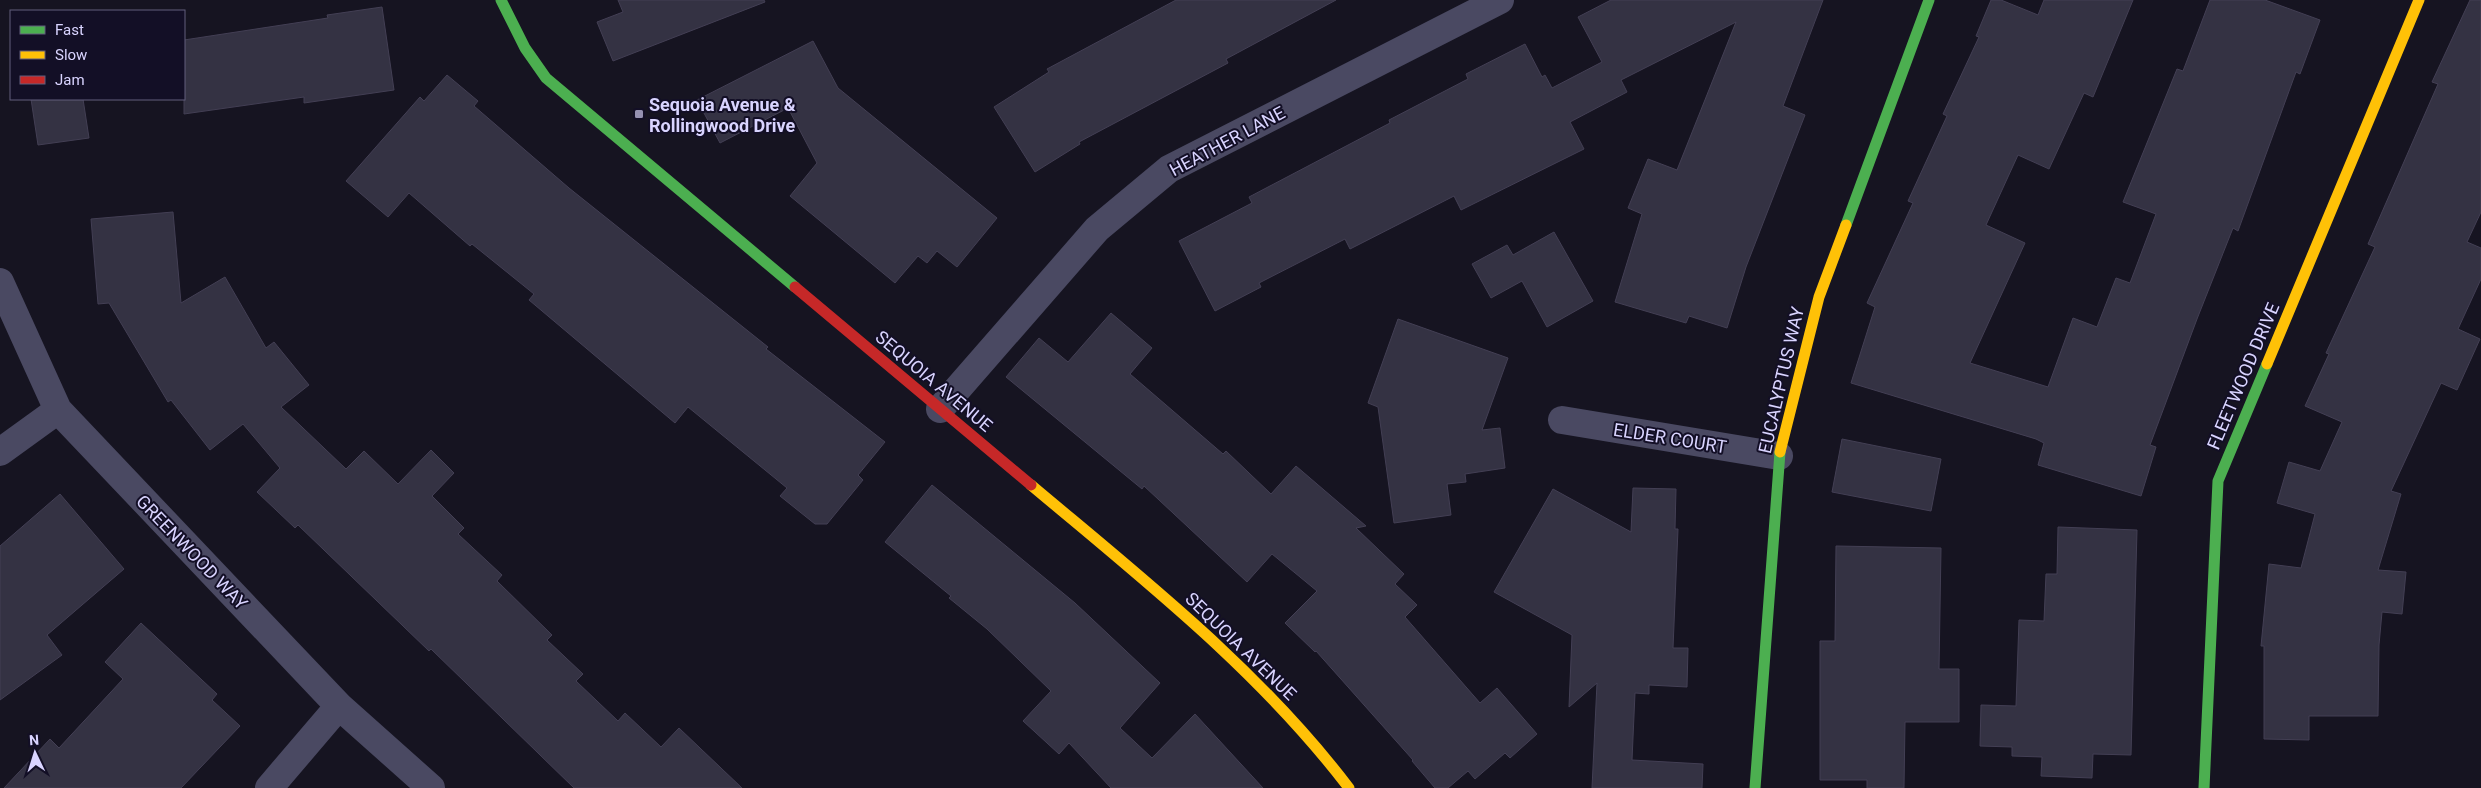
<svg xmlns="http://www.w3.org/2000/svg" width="2481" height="788" viewBox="0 0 2481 788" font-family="Roboto,sans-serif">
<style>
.building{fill:#343243;stroke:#433f54}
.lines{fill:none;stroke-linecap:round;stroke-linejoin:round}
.street{stroke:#4a4962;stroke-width:28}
.fast{stroke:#4caf50;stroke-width:11}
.slow{stroke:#ffc107;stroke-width:11}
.jam{stroke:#c62828;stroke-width:11}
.poi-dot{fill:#9591b1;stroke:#130f26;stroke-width:2}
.labels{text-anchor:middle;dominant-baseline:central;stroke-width:4;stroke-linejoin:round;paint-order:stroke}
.poi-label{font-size:18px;font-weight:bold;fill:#d9d4ff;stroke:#130f26;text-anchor:start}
.street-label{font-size:18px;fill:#d9d4ff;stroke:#130f26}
</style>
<rect width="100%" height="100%" fill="#161421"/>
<path class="building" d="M 618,0 L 764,0 L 765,2 L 613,61 L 597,22 L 623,12 Z
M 1176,0 L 1336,0 L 1226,59 L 1228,63 L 1079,142 L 1080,144 L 1035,172 L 994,107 L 1049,72 L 1047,69 Z
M 1611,0 L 1823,0 L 1783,106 L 1805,115 L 1746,267 L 1727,328 L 1689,316 L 1686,323 L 1615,302 L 1642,214 L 1628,208 L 1648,159 L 1677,170 L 1736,22 L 1621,80 L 1627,92 L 1570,122 L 1584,149 L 1461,210 L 1454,196 L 1350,249 L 1345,239 L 1259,283 L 1261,287 L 1215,311 L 1179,241 L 1252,203 L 1249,197 L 1390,123 L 1389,120 L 1468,79 L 1466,74 L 1525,44 L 1542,77 L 1545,75 L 1552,88 L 1602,62 L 1578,17 Z
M 1991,0 L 2001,0 L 2038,15 L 2044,0 L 2133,0 L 2093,97 L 2084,93 L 2049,169 L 2018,155 L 1986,225 L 2025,243 L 1970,363 L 2048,387 L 2073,318 L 2097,327 L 2116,278 L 2130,283 L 2156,214 L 2123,202 L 2177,69 L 2183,71 L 2210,0 L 2265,0 L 2320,20 L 2300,74 L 2296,72 L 2238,231 L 2233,228 L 2197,319 L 2150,445 L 2156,447 L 2141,496 L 2038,465 L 2044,443 L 2036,439 L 1851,383 L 1875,307 L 1867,303 L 1913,203 L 1908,201 L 1947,116 L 1943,114 L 1979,37 L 1976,36 Z
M 2470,0 L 2481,0 L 2481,212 L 2467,242 L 2481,248 L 2481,279 L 2458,329 L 2480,339 L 2457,390 L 2441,383 L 2391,491 L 2401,494 L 2378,570 L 2406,572 L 2402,614 L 2382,612 L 2379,645 L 2378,716 L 2309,716 L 2309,740 L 2264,739 L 2264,646 L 2261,646 L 2269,564 L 2301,568 L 2315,514 L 2277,503 L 2289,462 L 2320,471 L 2342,422 L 2305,406 L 2329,354 L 2326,353 L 2375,247 L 2368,244 L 2438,84 L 2432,82 Z
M 382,7 L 394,90 L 304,103 L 304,97 L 184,114 L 184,40 L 328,18 L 327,15 Z
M 813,41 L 838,88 L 997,218 L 957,267 L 937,251 L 927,263 L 918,256 L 895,283 L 790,196 L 817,163 L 788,108 L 720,143 L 697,100 Z
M 447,75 L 478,101 L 474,106 L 569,188 L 768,347 L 766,349 L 885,442 L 858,475 L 863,480 L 827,524 L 815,524 L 780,496 L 787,488 L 688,407 L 675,423 L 529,300 L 534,294 L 472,244 L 470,246 L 409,193 L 388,217 L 346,181 L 420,97 L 424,101 Z
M 31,99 L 83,99 L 89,138 L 38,145 Z
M 173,212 L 181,303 L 225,277 L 266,348 L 274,342 L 309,385 L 281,407 L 346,469 L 364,451 L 398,484 L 431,450 L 454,473 L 432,496 L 464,528 L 458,534 L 502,575 L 497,581 L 552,635 L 547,640 L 583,674 L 576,681 L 618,721 L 625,713 L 661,747 L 679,728 L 742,788 L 574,788 L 431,649 L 429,651 L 298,525 L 295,528 L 257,492 L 280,468 L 243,424 L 210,450 L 171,400 L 168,402 L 109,303 L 98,304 L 91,219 Z
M 1554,232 L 1593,301 L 1547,327 L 1522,281 L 1491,298 L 1472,264 L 1507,245 L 1513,255 Z
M 1111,313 L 1152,348 L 1130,374 L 1223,454 L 1226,451 L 1271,494 L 1296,466 L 1366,526 L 1356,528 L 1404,574 L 1395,584 L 1417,605 L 1405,617 L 1480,703 L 1497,688 L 1537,734 L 1510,758 L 1505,753 L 1475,779 L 1468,771 L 1448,788 L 1435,788 L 1412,761 L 1413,760 L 1316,651 L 1315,652 L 1285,623 L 1317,591 L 1272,554 L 1247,582 L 1144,486 L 1142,489 L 1006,377 L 1039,338 L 1068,362 Z
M 1398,319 L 1508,358 L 1482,430 L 1500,428 L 1505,468 L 1465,474 L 1466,482 L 1447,484 L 1451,515 L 1394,523 L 1378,407 L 1368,403 Z
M 1842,439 L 1941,459 L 1931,511 L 1832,492 Z
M 932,485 L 1075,603 L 1160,683 L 1120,728 L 1152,758 L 1195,714 L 1263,788 L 1111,788 L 1069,743 L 1059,754 L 1023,721 L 1051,691 L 987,629 L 949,598 L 951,596 L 885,542 Z
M 1633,488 L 1676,489 L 1675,529 L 1678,529 L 1673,648 L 1688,648 L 1687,687 L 1649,685 L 1649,694 L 1635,693 L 1632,760 L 1703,764 L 1702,788 L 1592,788 L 1597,683 L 1569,707 L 1572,635 L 1494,592 L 1553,489 L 1631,532 Z
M 60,494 L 124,569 L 47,635 L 62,655 L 0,700 L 0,546 Z
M 2058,527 L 2137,530 L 2131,755 L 2093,754 L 2092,778 L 2041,776 L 2042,757 L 2012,756 L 2012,747 L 1980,746 L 1981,705 L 2016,706 L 2019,620 L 2044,621 L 2046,574 L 2057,574 Z
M 1836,546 L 1941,548 L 1939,669 L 1959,669 L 1959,722 L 1905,722 L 1904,788 L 1867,788 L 1867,780 L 1820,780 L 1820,641 L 1835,641 Z
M 141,623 L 217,694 L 212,700 L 240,726 L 181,788 L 4,788 L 50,739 L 59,748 L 123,679 L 105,662 Z"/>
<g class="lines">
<path class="street" d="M 0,282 L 58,410 L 339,706 L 431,788
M 940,409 L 1097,229 L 1169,169 L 1500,0
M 1562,420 L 1779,456
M 0,452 L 58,410
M 269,788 L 339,706"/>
<path class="fast" d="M 501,0 L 525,48 L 546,78 L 795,287
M 1846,225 L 1929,0
M 1755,788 L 1780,452
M 2204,788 L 2218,481 L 2267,364"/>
<path class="slow" d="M 2267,364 L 2419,0
M 1780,452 L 1819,297 L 1846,225
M 1031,485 C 1144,580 1259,670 1349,788"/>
<path class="jam" d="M 795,287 L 1031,485"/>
</g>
<rect class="poi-dot" x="634" y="109" width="10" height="10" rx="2.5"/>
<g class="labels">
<g class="poi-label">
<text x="649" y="104">Sequoia Avenue &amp;<tspan x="649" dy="21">Rollingwood Drive</tspan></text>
</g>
<g class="street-label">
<text transform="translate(1227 141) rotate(-28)">HEATHER LANE</text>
<text transform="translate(2243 376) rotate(-67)">FLEETWOOD DRIVE</text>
<text transform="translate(1781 380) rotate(-77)">EUCALYPTUS WAY</text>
<text transform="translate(934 381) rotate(40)">SEQUOIA AVENUE</text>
<text transform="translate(1670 438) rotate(9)">ELDER COURT</text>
<text transform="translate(192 552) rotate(46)">GREENWOOD WAY</text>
<text transform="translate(1241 646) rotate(44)">SEQUOIA AVENUE</text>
</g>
</g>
<rect x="10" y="10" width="175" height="90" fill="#130f26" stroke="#625e7d"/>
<rect x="20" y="26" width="25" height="8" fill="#4caf50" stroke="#625e7d"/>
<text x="55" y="35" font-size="15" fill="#d9d4ff">Fast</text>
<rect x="20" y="51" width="25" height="8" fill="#ffc107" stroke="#625e7d"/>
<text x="55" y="60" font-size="15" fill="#d9d4ff">Slow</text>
<rect x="20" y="76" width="25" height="8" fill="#c62828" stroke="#625e7d"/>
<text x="55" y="85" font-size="15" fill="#d9d4ff">Jam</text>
<g transform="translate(35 753) rotate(356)" stroke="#130f26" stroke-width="4" paint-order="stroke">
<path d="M0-4L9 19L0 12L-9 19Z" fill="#d9d4ff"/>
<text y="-8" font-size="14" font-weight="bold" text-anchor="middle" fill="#d9d4ff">N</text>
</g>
</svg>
